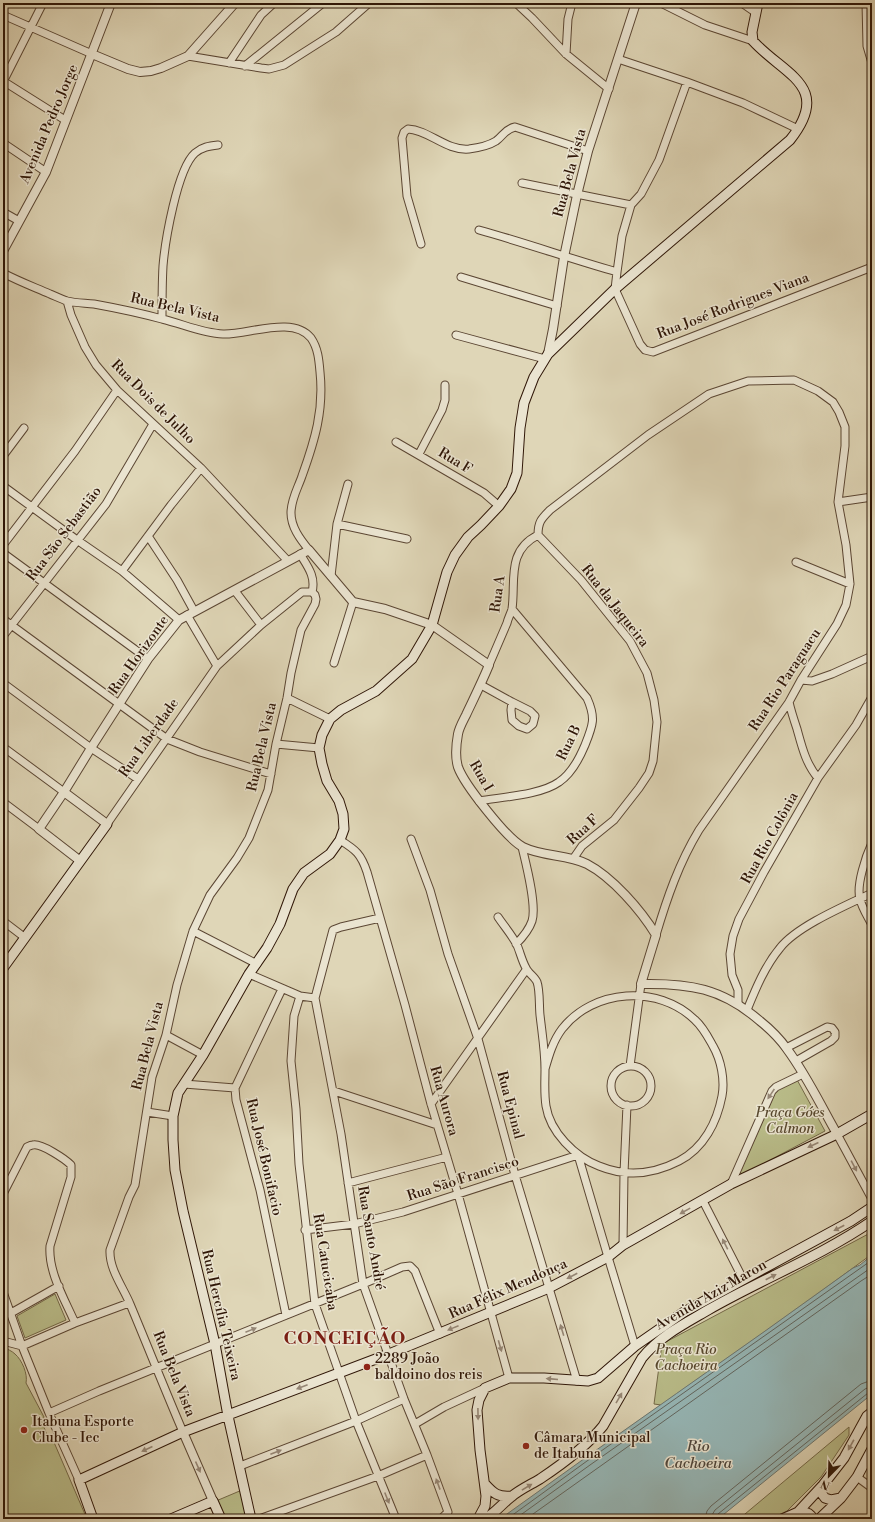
<svg xmlns="http://www.w3.org/2000/svg" width="875" height="1522" viewBox="0 0 875 1522" font-family="'Libre Bodoni',serif">
<style>
.green{fill:#b9bc89;stroke:#746948}
.water{fill:#96b7b7;stroke:#6d7771}
.lines{fill:none;stroke-linecap:round;stroke-linejoin:round}
.shore{stroke:#62665f;stroke-width:1}
.minor-casing{stroke:#5b4633;stroke-width:9}
.tertiary-casing{stroke:#5b4633;stroke-width:10}
.secondary-casing{stroke:#2f1607;stroke-width:11}
.minor{stroke:#eae4d0;stroke-width:7}
.tertiary{stroke:#eae4d0;stroke-width:8}
.secondary{stroke:#eae4d0;stroke-width:9}
.oneway{fill:#968776}
.poi-dot{fill:#8f2418;stroke:#eae4d0;stroke-width:1.5}
.labels{text-anchor:middle;dominant-baseline:central;stroke-width:3;stroke-linejoin:round;paint-order:stroke}
.street-label{font-size:14px;fill:#2f1607;stroke:#eae4d0}
.park-label{font-size:14px;font-style:italic;fill:#58482e;stroke:#eae4d0}
.poi-label{font-size:14px;fill:#2f1607;stroke:#eae4d0;text-anchor:start}
.water-label{font-size:15px;font-style:italic;fill:#4e463c;stroke:#eae4d0}
.district-label{font-size:18px;font-weight:bold;letter-spacing:1px;fill:#7a1f14;stroke:#eae4d0}
</style>
<rect width="100%" height="100%" fill="#dfd6b7"/>
<filter id="stains"><feTurbulence type="fractalNoise" baseFrequency=".005" numOctaves="4"/><feColorMatrix values="0 0 0 0 .2 0 0 0 0 .09 0 0 0 0 .02 0 0 0 .5 -.17"/></filter>
<radialGradient id="worn" r=".72"><stop offset=".6" stop-color="#630" stop-opacity="0"/><stop offset="1" stop-color="#630" stop-opacity=".3"/></radialGradient>
<path class="green" d="M 795,1076 L 825,1131 L 738,1177 L 778,1086 Z
M 872,1232 L 872,1254 L 800,1307 L 661,1405 L 654,1404 L 662,1344 Z
M 55,1294 L 66,1320 L 25,1338 L 17,1316 Z
M 3,1347 C 7,1349 12,1351 15,1354 C 22,1360 28,1374 26,1383 L 44,1417 L 42,1422 L 48,1438 L 53,1440 L 87,1519 L 3,1519 Z
M 849,1427 L 849,1435 L 821,1477 L 787,1511 L 771,1519 L 739,1519 Z
M 242,1490 L 251,1519 L 225,1519 L 216,1501 Z"/>
<path class="water" d="M 872,1255 L 872,1394 L 718,1519 L 500,1519 C 617,1434 736,1353 853,1268 L 860,1265 Z"/>
<g class="lines">
<path class="shore" d="M 507,1519 L 587,1461 L 872,1260
M 515,1519 L 590,1465 L 872,1267
M 526,1519 L 861,1281 L 872,1274
M 705,1519 L 707,1511 L 711,1506 L 861,1384 L 872,1380
M 711,1519 L 712,1515 L 715,1510 L 865,1389 L 872,1386
M 716,1519 L 718,1514 L 868,1393 L 872,1392"/>
<g class="minor-casing">
<path id="minor" d="M 516,3 L 532,18 L 566,54 L 609,89
M 661,3 L 705,25 L 753,41
M 742,3 L 755,12
M 866,3 L 867,46 L 872,63
M 3,15 L 92,54
M 566,54 L 568,19 L 572,3
M 188,56 L 261,68 L 269,69 L 284,65 L 336,32 L 369,3
M 618,59 L 687,82 L 743,103 L 798,129
M 229,63 L 261,15 L 274,3
M 245,66 L 323,3
M 3,81 L 65,120
M 3,82 L 43,3
M 3,143 L 46,172
M 522,183 L 631,205
M 3,212 L 19,221
M 479,230 C 526,243 571,259 617,272 L 615,289 L 640,344 L 645,350 L 653,352 L 872,267
M 421,244 L 407,196 L 402,138 L 404,132 L 408,129 C 429,130 446,151 469,149 C 477,148 488,146 496,141 C 503,136 505,129 515,127 L 588,151
M 617,272 L 622,236 L 631,205 L 641,194 L 659,160 L 687,82
M 3,273 C 18,281 34,287 50,294 C 55,296 61,299 67,301 C 75,303 85,303 94,304 C 116,308 140,313 162,319 C 183,324 202,333 223,334 C 248,335 293,315 311,338 C 318,348 319,360 320,372 C 324,410 315,440 302,476 C 298,488 291,499 291,513 C 291,527 300,539 309,550
M 461,277 L 557,306
M 67,301 L 71,315 L 85,347 L 96,365 L 117,390 L 201,468 L 287,560
M 162,319 C 162,301 162,284 163,266 C 165,242 177,169 195,153 C 202,147 209,146 218,145
M 456,335 L 545,359
M 396,442 L 484,493 L 499,506
M 419,454 L 442,410 L 445,400 L 445,385
M 3,456 L 24,428
M 3,486 L 77,540 L 122,571 L 179,620
M 838,502 L 872,497
M 337,524 L 407,539
M 538,535 C 538,522 541,519 550,510 L 648,435 L 709,394 L 748,381 L 794,380 L 818,391 L 833,402 L 839,412 L 845,427 L 845,446 L 838,502 L 846,545 L 850,584 L 846,605 L 837,624 L 801,680 L 789,702 L 699,830 C 679,863 667,898 656,935
M 538,535 L 581,580 L 630,641 L 647,673 L 654,700 L 657,722 L 653,761 L 649,773 L 639,788 L 614,820 L 582,846 L 573,859
M 148,536 L 177,580 L 194,611
M 3,545 L 75,451 L 117,390
M 3,553 L 148,659
M 300,554 C 308,567 316,577 312,592
M 796,562 L 850,584
M 122,571 L 171,505 L 201,468
M 331,576 L 337,524 L 348,484
M 235,591 L 261,625
M 187,615 L 217,666
M 3,619 L 167,739 L 200,752 L 271,774
M 3,636 L 106,504 L 153,424
M 334,663 L 353,602
M 489,665 C 495,651 501,637 507,623 C 508,618 511,613 512,609 C 516,581 506,551 538,535
M 801,680 L 812,681 L 832,674 L 872,656
M 3,683 L 91,748 L 138,779
M 481,685 L 512,702 L 530,711 L 535,716 L 533,724 L 527,729 L 519,726 L 512,720 L 511,710 L 512,702
M 287,698 L 330,719
M 789,702 C 791,711 794,720 797,729 C 802,747 806,764 818,778
M 276,744 L 319,748
M 3,747 L 64,792
M 479,801 C 502,797 541,795 559,782 C 571,774 580,757 585,745 C 593,725 596,718 587,698 L 512,609
M 3,802 L 39,829
M 107,824 L 217,666 L 261,625 L 302,592 L 312,592 L 315,595 L 316,599 L 315,604 L 301,630 L 291,673 L 287,698 L 276,744 L 268,790 L 249,838 L 237,858 L 210,895 L 193,931 L 177,985 L 166,1035 L 152,1077 L 135,1185 L 129,1197 L 110,1250 C 109,1269 123,1287 130,1304 C 148,1347 165,1390 183,1432
M 411,839 L 430,890 L 448,954 L 478,1039 L 515,1175 L 577,1381
M 340,840 C 356,850 361,854 367,872 L 405,1005 L 431,1104 L 458,1194 L 509,1378
M 872,843 C 866,856 856,885 860,899 C 862,908 868,917 872,925
M 498,917 C 504,926 512,935 517,945 C 520,952 522,961 526,968 C 528,973 535,977 537,982 C 540,990 539,1006 540,1015 C 542,1033 545,1051 545,1069 C 545,1082 544,1093 546,1106 C 550,1132 575,1157 599,1166 C 626,1177 654,1174 679,1161 C 704,1148 717,1122 722,1096 C 725,1080 721,1060 713,1046 C 708,1037 703,1027 695,1020 C 658,984 593,989 562,1029 C 553,1041 549,1055 545,1069
M 380,918 L 341,927 L 333,930 L 315,998 L 341,1134 L 363,1284 L 404,1399 L 427,1455 L 448,1512 L 441,1519
M 3,921 L 24,937
M 193,931 L 257,964
M 516,944 C 523,937 529,930 532,921 C 537,905 526,864 522,847
M 249,974 L 300,996 L 315,998
M 282,989 L 235,1088 L 236,1100 L 260,1190 L 286,1315
M 300,996 L 294,1016 L 291,1061 L 296,1109 L 299,1164 L 315,1304 L 356,1421 L 396,1519
M 738,1003 L 738,990 L 732,975 L 730,954 L 733,936 L 739,919 L 764,872 L 818,778 L 856,725 L 872,697
M 747,1010 C 756,988 765,966 780,948 C 797,926 847,905 872,893
M 166,1035 L 203,1055
M 786,1048 L 827,1027 L 832,1028 L 835,1032 L 835,1037 L 831,1041 L 796,1061
M 630,1066 L 641,984
M611 1086a20 20 0 1 1 40 0a20 20 0 1 1-40 0Z
M 184,1084 L 235,1088
M 334,1091 L 437,1125
M 431,1104 L 526,970
M 147,1112 L 173,1116
M 837,1134 L 872,1199
M 578,1155 L 608,1257 L 635,1346
M 348,1183 L 447,1157
M 731,1184 L 772,1091 L 776,1087 L 803,1074
M 3,1194 L 27,1147 C 29,1146 31,1145 33,1145 C 41,1143 65,1159 71,1165 L 71,1177 L 50,1246 C 48,1272 65,1300 75,1323
M 703,1201 L 743,1279
M 305,1230 L 354,1224 L 403,1212 L 578,1155
M 623,1245 L 624,1173 L 627,1105
M 3,1292 L 22,1346 L 49,1413 L 79,1480
M 11,1313 L 59,1286
M 3,1341 L 22,1346 L 75,1323 L 129,1303
M 49,1413 L 99,1391 L 363,1284 L 402,1267 L 410,1266 L 415,1271 L 440,1334
M 415,1424 L 444,1407 L 485,1388
M 240,1466 L 356,1421 L 404,1399
M 857,1477 L 872,1488
M 259,1519 L 378,1476 L 427,1455"/>
</g>
<g class="tertiary-casing">
<path id="tertiary" d="M 92,54 L 128,69 L 140,72 L 151,71 L 161,68 L 188,56 L 235,3
M 3,251 L 46,172 L 111,3
M 548,354 L 553,329 L 564,257 L 577,195 L 588,151 L 636,3
M 64,792 L 107,824
M 79,860 L 39,829 L 64,792 L 91,748 L 148,659 L 179,620 L 309,550 L 353,602 L 385,609 L 432,625 L 489,665 C 482,682 474,698 466,715 C 463,721 459,728 458,734 C 456,745 455,757 458,767 C 464,784 507,839 523,847 C 543,857 567,854 587,864 C 612,877 641,910 656,935 L 641,984 C 689,983 722,988 760,1021 C 770,1029 780,1039 787,1049 C 807,1076 821,1106 837,1134
M 183,1432 L 213,1501"/>
</g>
<g class="secondary-casing">
<path id="secondary" d="M 3,968 L 107,824
M 485,1484 C 494,1494 498,1497 511,1496
M 823,1485 L 822,1494 L 825,1498 L 831,1500 L 841,1498
M 798,1512 C 805,1511 810,1512 813,1519
M 93,1519 L 79,1480 L 183,1432 L 389,1354 L 549,1288 L 608,1257 L 623,1245 L 731,1184 L 837,1134 L 872,1114
M 171,1519 L 213,1501 L 221,1519
M 251,1519 L 228,1416 L 215,1344 L 183,1211 L 175,1170 L 173,1140 L 173,1116 L 178,1093 L 203,1055 L 249,974 L 267,948 L 280,924 L 293,889 L 304,873 L 330,854 L 340,840 L 344,829 L 343,814 L 339,801 L 327,781 L 322,764 L 319,748 L 322,735 L 330,719 L 341,710 L 376,691 L 412,659 L 432,625 L 447,572 L 455,555 L 468,537 L 481,525 L 499,506 L 511,489 L 517,473 L 520,428 L 524,403 L 534,377 L 548,354 L 615,289 L 790,140 C 833,86 784,75 753,41 L 752,32 L 758,3
M 478,1519 L 485,1506 L 486,1496 L 480,1450 L 477,1410 L 479,1400 L 485,1388 L 509,1378 L 544,1378 L 588,1381 L 598,1378 L 635,1346 L 684,1312 L 851,1221 L 872,1207
M 485,1519 C 496,1512 501,1505 511,1497 C 519,1490 530,1485 540,1479 C 561,1465 587,1446 603,1426 L 642,1358 C 660,1336 684,1324 708,1310 C 762,1279 821,1256 872,1221
M 782,1519 L 798,1512 L 823,1485 L 844,1458 L 867,1416 L 872,1412
M 819,1519 L 841,1498 L 857,1477 L 872,1449"/>
</g>
<use href="#minor" class="minor"/>
<use href="#tertiary" class="tertiary"/>
<use href="#secondary" class="secondary"/>
</g>
<defs><path id="oneway-solid" d="M-6-.8H1V-3.2L6.5 0L1 3.2V.8H-6Z"/></defs>
<g class="oneway">
<use href="#oneway-solid" transform="translate(771 1094) rotate(124)"/>
<use href="#oneway-solid" transform="translate(813 1145) rotate(155)"/>
<use href="#oneway-solid" transform="translate(854 1166) rotate(62)"/>
<use href="#oneway-solid" transform="translate(685 1211) rotate(151)"/>
<use href="#oneway-solid" transform="translate(839 1228) rotate(152)"/>
<use href="#oneway-solid" transform="translate(725 1244) rotate(-117)"/>
<use href="#oneway-solid" transform="translate(572 1276) rotate(152)"/>
<use href="#oneway-solid" transform="translate(771 1277) rotate(-27)"/>
<use href="#oneway-solid" transform="translate(453 1328) rotate(158)"/>
<use href="#oneway-solid" transform="translate(251 1330) rotate(-22)"/>
<use href="#oneway-solid" transform="translate(562 1330) rotate(-107)"/>
<use href="#oneway-solid" transform="translate(500 1346) rotate(74)"/>
<use href="#oneway-solid" transform="translate(552 1379) rotate(-175)"/>
<use href="#oneway-solid" transform="translate(302 1387) rotate(159)"/>
<use href="#oneway-solid" transform="translate(619 1398) rotate(-60)"/>
<use href="#oneway-solid" transform="translate(478 1414) rotate(89)"/>
<use href="#oneway-solid" transform="translate(851 1445) rotate(119)"/>
<use href="#oneway-solid" transform="translate(147 1449) rotate(155)"/>
<use href="#oneway-solid" transform="translate(276 1452) rotate(-21)"/>
<use href="#oneway-solid" transform="translate(198 1467) rotate(66)"/>
<use href="#oneway-solid" transform="translate(438 1484) rotate(-110)"/>
<use href="#oneway-solid" transform="translate(527 1487) rotate(-31)"/>
<use href="#oneway-solid" transform="translate(387 1498) rotate(68)"/>
</g>
<g class="poi-dot">
<circle cx="367" cy="1367" r="4"/>
<circle cx="24" cy="1430" r="4"/>
<circle cx="526" cy="1446" r="4"/>
</g>
<g class="labels">
<g class="street-label">
<text transform="translate(49 124) rotate(-67)">Avenida Pedro Jorge</text>
<text transform="translate(570 173) rotate(-75)">Rua Bela Vista</text>
<text transform="translate(733 306) rotate(-21)">Rua José Rodrigues Viana</text>
<text transform="translate(175 308) rotate(13)">Rua Bela Vista</text>
<text transform="translate(153 402) rotate(45)">Rua Dois de Julho</text>
<text transform="translate(455 461) rotate(31)">Rua F</text>
<text transform="translate(64 534) rotate(-53)">Rua São Sebastião</text>
<text transform="translate(498 594) rotate(-82)">Rua A</text>
<text transform="translate(615 606) rotate(52)">Rua da Jaqueira</text>
<text transform="translate(139 655) rotate(-55)">Rua Horizonte</text>
<text transform="translate(785 680) rotate(-57)">Rua Rio Paraguacu</text>
<text transform="translate(149 738) rotate(-55)">Rua Liberdade</text>
<text transform="translate(569 743) rotate(-64)">Rua B</text>
<text transform="translate(262 747) rotate(-77)">Rua Bela Vista</text>
<text transform="translate(481 776) rotate(60)">Rua I</text>
<text transform="translate(583 830) rotate(-43)">Rua F</text>
<text transform="translate(770 838) rotate(-61)">Rua Rio Colônia</text>
<text transform="translate(148 1046) rotate(-76)">Rua Bela Vista</text>
<text transform="translate(444 1101) rotate(74)">Rua Aurora</text>
<text transform="translate(510 1105) rotate(75)">Rua Epinal</text>
<text transform="translate(264 1157) rotate(77)">Rua José Bonifacio</text>
<text transform="translate(463 1179) rotate(-18)">Rua São Francisco</text>
<text transform="translate(371 1238) rotate(80)">Rua Santo André</text>
<text transform="translate(325 1262) rotate(81)">Rua Catucicaba</text>
<text transform="translate(508 1289) rotate(-24)">Rua Félix Mendonça</text>
<text transform="translate(711 1295) rotate(-30)">Avenida Aziz Maron</text>
<text transform="translate(221 1315) rotate(77)">Rua Hercília Teixeira</text>
<text transform="translate(174 1374) rotate(68)">Rua Bela Vista</text>
</g>
<g class="park-label">
<text x="790" y="1113">Praça Góes<tspan x="790" dy="16">Calmon</tspan></text>
<text x="686" y="1350">Praça Rio<tspan x="686" dy="16">Cachoeira</tspan></text>
</g>
<g class="poi-label">
<text x="375" y="1359">2289 João<tspan x="375" dy="16">baldoino dos reis</tspan></text>
<text x="32" y="1422">Itabuna Esporte<tspan x="32" dy="16">Clube - Iec</tspan></text>
<text x="534" y="1438">Câmara Municipal<tspan x="534" dy="16">de Itabuna</tspan></text>
</g>
<g class="water-label">
<text x="698" y="1446">Rio<tspan x="698" dy="17">Cachoeira</tspan></text>
</g>
<g class="district-label">
<text x="345" y="1338">CONCEIÇÃO</text>
</g>
</g>
<rect width="875" height="1522" fill="none" stroke="#dfd6b7" stroke-width="16"/>
<rect x="4" y="4" width="867" height="1514" fill="none" stroke="#2f1607" stroke-width="2"/>
<rect x="8" y="8" width="859" height="1506" fill="none" stroke="#2f1607"/>
<g transform="translate(829 1476) rotate(203)" stroke="#eae4d0" stroke-width="3" paint-order="stroke">
<path d="M0-3L7 15L0 10L-7 15Z" fill="#2f1607"/>
<text y="-6" font-size="11" font-weight="bold" text-anchor="middle" fill="#2f1607">N</text>
</g>
<rect width="100%" height="100%" filter="url(#stains)"/>
<rect width="100%" height="100%" fill="url(#worn)"/>
</svg>
